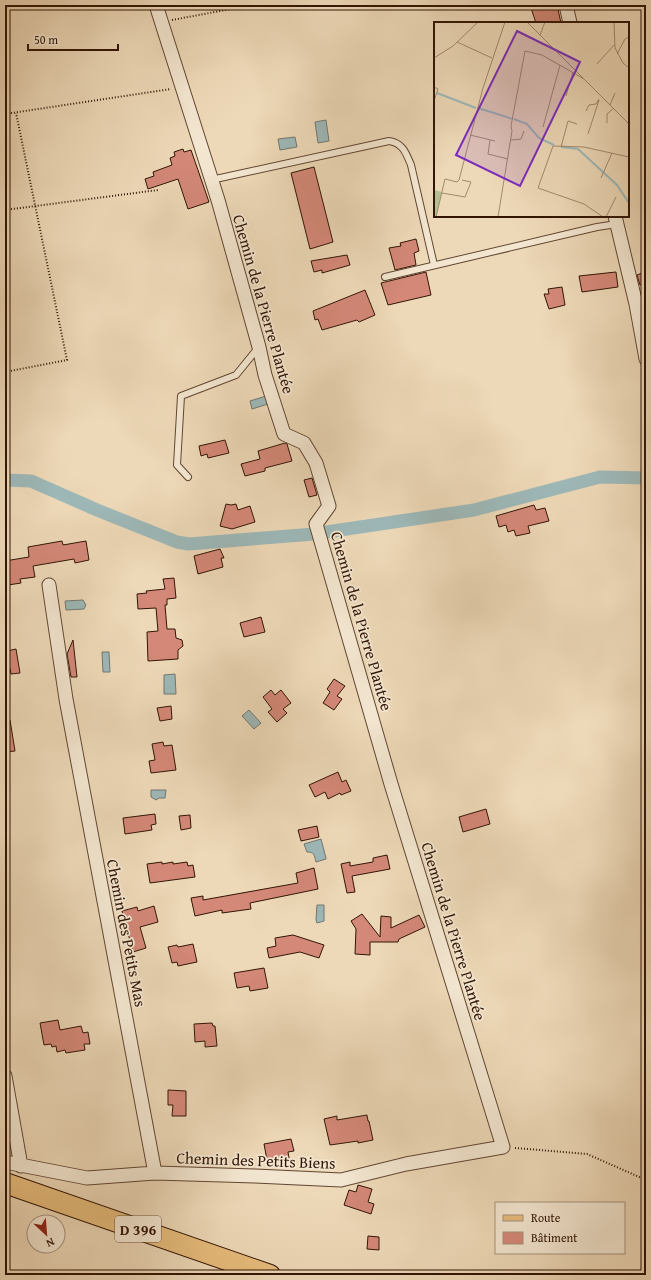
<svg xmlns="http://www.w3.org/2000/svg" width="651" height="1280" viewBox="0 0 651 1280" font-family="'Gentium Book Plus',serif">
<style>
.water{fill:#9db8b8;stroke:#727770}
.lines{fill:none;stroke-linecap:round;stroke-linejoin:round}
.canal{stroke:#9db8b8;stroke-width:13}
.building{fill:#d48878;stroke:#321505}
.lane-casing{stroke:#614632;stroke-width:8}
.street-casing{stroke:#614632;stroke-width:15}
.primary-casing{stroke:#321505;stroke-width:22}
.path{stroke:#321505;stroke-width:2;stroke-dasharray:1 2;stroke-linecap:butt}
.lane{stroke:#f3e6d0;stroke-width:6}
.street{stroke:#f3e6d0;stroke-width:13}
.primary{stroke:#e6bc7c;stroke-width:20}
.labels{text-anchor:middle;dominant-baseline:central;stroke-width:3.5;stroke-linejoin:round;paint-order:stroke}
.shield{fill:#f3e6d0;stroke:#6c5442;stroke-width:1}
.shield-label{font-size:15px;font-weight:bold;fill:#321505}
.street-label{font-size:16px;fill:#321505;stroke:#f3e6d0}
.inset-river{fill:none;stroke:#9db8b8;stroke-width:2}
.inset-road{fill:none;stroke:#a28a70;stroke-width:1}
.view{fill:#7b2cbf;fill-opacity:0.15;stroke:#7b2cbf;stroke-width:2}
.inset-edge{fill:none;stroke:#321505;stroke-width:2}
</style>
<rect width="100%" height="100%" fill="#edd8b7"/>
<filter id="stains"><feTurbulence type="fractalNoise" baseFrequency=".005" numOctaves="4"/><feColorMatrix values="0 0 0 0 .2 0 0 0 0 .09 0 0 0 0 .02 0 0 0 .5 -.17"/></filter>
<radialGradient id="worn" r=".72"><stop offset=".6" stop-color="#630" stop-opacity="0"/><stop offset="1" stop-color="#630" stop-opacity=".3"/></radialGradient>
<path class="water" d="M 326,120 L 329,141 L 318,143 L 315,122 Z
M 295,137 L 297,147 L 280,150 L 278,139 Z
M 266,396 L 268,404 L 252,409 L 250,401 Z
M 83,600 L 86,605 L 84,609 L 66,610 L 65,601 Z
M 102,652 L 109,652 L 110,672 L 103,672 Z
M 175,674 L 176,694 L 164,694 L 164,675 Z
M 249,710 L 261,723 L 254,729 L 242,716 Z
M 151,790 L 166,790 L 165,798 L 159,798 L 156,800 L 151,797 Z
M 321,839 L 326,858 L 326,859 L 316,862 C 314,854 314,852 307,852 L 304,844 Z
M 317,905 L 324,905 L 324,921 L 317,923 L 316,920 Z"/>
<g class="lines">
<path class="canal" d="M 5,480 L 31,481 L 97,510 L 177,542 L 189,544 L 314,534
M 320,533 L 474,510 L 600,477 L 646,478"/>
</g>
<path class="building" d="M 530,5 L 557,5 L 561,23 L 536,23 Z
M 183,149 L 184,152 L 191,150 L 209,202 L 188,209 L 178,179 L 148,189 L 145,179 L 154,176 L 153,172 L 172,165 L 170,158 L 175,156 L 174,152 Z
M 314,167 L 333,242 L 310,249 L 291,173 Z
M 416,239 L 419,251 L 414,253 L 416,265 L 395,270 L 389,248 L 401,246 L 400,243 Z
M 347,255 L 350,265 L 322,273 L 322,270 L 314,272 L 311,261 Z
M 426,272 L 431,295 L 388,305 L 381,283 Z
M 616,272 L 618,287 L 582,292 L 579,276 Z
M 642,273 L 646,282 L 640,285 L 637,275 Z
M 562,287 L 565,305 L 549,309 L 544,294 L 549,294 L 548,289 Z
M 365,290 L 375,315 L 359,322 L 357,320 L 322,330 L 318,319 L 315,320 L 313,311 Z
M 225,440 L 229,453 L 208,458 L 207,454 L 201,456 L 199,446 Z
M 285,443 L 287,444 L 292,461 L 265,468 L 265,471 L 245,476 L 241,464 L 260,459 L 258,451 Z
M 312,478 L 317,495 L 309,497 L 304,480 Z
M 226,504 L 231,505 L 236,504 L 238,510 L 250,506 L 255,522 L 232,529 L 220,526 Z
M 534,505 L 536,510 L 545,508 L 549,521 L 528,526 L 530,533 L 516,536 L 514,530 L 508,532 L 506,525 L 499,527 L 496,516 Z
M 62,541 L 63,545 L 86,541 L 89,560 L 75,563 L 74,559 L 33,566 L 35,577 L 20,579 L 21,583 L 8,585 L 7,580 L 5,580 L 5,561 L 29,557 L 28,547 Z
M 220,549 L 224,558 L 221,558 L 223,567 L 198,574 L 194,556 Z
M 174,578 L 176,598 L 167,599 L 167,605 L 165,605 L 167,629 L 175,629 L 176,638 L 182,640 L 183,646 L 178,650 L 178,659 L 148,661 L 147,632 L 158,631 L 156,608 L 138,609 L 137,594 L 147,593 L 146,591 L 165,589 L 163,579 Z
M 261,617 L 265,632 L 244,637 L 240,623 Z
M 73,640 L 77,677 L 71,677 L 67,654 Z
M 16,649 L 20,673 L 11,674 L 10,668 L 5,669 L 5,654 L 8,654 L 7,651 Z
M 334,679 L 345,686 L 337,696 L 342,699 L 334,710 L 323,703 L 330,692 L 327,689 Z
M 271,690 L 275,695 L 281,690 L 291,703 L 283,709 L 287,713 L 277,722 L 268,712 L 272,709 L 263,697 Z
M 171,706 L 172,719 L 160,721 L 157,708 Z
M 10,720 L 15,751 L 5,752 L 5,721 Z
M 163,742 L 164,746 L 172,745 L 176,770 L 151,773 L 149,761 L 155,760 L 152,744 Z
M 338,772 L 342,782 L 346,780 L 351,791 L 341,795 L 340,793 L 328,799 L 325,792 L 315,797 L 309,785 Z
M 486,809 L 490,824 L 463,832 L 459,817 Z
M 155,814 L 156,824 L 151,825 L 152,830 L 125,834 L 123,818 Z
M 190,815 L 191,828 L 181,830 L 179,816 Z
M 317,826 L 319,837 L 301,841 L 298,830 Z
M 387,855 L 390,869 L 352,876 L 355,892 L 347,893 L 341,864 L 350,862 L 350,866 L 373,862 L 373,858 Z
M 162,862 L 162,864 L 173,862 L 173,864 L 187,862 L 188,866 L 193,865 L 195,877 L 150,883 L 147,864 Z
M 314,868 L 318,889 L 250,903 L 251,909 L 222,913 L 222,910 L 195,916 L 191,898 L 203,896 L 203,900 L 298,883 L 296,873 Z
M 154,906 L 158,922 L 140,927 L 146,948 L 133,952 L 122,911 L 137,907 L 138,911 Z
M 362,914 L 380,937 L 381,916 L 391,917 L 391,928 L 419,915 L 425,927 L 399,939 L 398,942 L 370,942 L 370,955 L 355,954 L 356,929 L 351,921 Z
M 293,935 L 324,945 L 319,958 L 300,952 L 269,958 L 267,948 L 276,946 L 275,938 Z
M 193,944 L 197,962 L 178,966 L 177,962 L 172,963 L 168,947 L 177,945 L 178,947 Z
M 264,968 L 268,988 L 250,991 L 249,986 L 237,988 L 234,973 Z
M 58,1020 L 60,1030 L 81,1026 L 83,1033 L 88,1032 L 90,1044 L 84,1044 L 85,1050 L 66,1053 L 65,1050 L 57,1052 L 56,1046 L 52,1047 L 51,1044 L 44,1045 L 40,1023 Z
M 212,1023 L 213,1026 L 215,1026 L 217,1046 L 205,1047 L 205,1041 L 195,1042 L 194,1024 Z
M 168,1090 L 186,1091 L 186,1116 L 172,1116 L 173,1105 L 168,1105 Z
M 367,1115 L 368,1121 L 369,1121 L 373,1140 L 358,1143 L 358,1141 L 330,1145 L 324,1119 L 337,1116 L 337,1120 Z
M 291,1139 L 294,1151 L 288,1152 L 289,1158 L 278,1160 L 278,1158 L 267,1160 L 264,1144 Z
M 358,1185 L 372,1189 L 368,1202 L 374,1204 L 371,1214 L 344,1205 L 349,1190 L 356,1192 Z
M 368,1236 L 379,1237 L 379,1250 L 367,1249 Z"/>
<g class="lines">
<g class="lane-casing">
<path id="lane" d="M 211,180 L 389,141 C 403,143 406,153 411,165 L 434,265
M 385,277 L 597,227 L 617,224
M 188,477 L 177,465 L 181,396 L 236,375 L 258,348"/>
</g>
<g class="street-casing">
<path id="street" d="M 566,5 L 570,23
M 615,216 L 636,304 L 646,359
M 49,585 L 66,699 L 155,1173
M 5,1076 L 21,1166
M 5,1162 L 87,1178 L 155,1173 L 255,1176 L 341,1180 L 406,1164 L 503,1147 L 391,784 L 316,524 L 329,506 L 316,463 L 304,443 L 284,434 L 265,375 L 259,347 L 218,200 L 156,5"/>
</g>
<g class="primary-casing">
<path id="primary" d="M 5,1183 L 270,1275"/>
</g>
<path class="path" d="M 5,16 L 8,16
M 172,20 L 252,5
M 5,114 L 171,89
M 5,210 L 158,190
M 5,372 L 67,360 L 16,113
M 515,1148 L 587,1154 L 646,1180"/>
<use href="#lane" class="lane"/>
<use href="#street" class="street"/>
<use href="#primary" class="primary"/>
</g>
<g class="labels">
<rect class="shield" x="115" y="1216" width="46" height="26" rx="3"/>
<g class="shield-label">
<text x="138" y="1229">D 396</text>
</g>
<g class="street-label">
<text transform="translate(264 304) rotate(74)">Chemin de la Pierre Plantée</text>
<text transform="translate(362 621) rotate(74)">Chemin de la Pierre Plantée</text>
<text transform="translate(454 931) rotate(73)">Chemin de la Pierre Plantée</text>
<text transform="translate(127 933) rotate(79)">Chemin des Petits Mas</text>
<text transform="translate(256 1160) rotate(2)">Chemin des Petits Biens</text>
</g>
</g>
<g transform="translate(434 22)">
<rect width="195" height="195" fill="#edd8b7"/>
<path d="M 0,168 L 8,170 L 2,195 L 0,195 Z" fill="#b3c092"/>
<path class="inset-river" d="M 3,71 L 42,86M 44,86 L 79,97M 80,97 L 93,102 L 105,116 L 120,123M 127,125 L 144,127 L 183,163 L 195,181"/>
<path class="inset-road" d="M 93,0 L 195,102M 180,0 L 181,26 L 189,41 L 195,46M 106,13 L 111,0M 23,20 L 58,36M 183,32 L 191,17 L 195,15M 0,36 L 19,24 L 44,0M 163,42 L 180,23M 0,65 L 4,67 L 0,79M 132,74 L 139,50M 176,83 L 181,71M 152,89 L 155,83 L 162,82 L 165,77M 173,101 L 173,92 L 179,87M 109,105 L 126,43M 154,112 L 165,78M 36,113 L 61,119M 56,118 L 54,132 L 74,137M 77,118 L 87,117 L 90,109M 127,125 L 134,99 L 143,102M 167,156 L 178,131M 8,171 L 31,175 L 37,160 L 28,158M 2,195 L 11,157 L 23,160 L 25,158 L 49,66 L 71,0M 64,195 L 78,109 L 77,104 L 91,29 L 108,33 L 150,57M 169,195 L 150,182 L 104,166 L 119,124 L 150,125 L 195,135M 172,195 L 182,175"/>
<path class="view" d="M 83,9 L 146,40 L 86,164 L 22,133 Z"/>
<rect width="195" height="195" class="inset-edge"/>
</g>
<rect width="651" height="1280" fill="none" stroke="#edd8b7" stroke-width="20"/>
<rect x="6" y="6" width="639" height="1268" fill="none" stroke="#321505" stroke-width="2"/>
<rect x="10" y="10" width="631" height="1260" fill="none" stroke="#321505"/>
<rect x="495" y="1202" width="130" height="52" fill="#f3e6d0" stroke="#a6927f"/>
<rect x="503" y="1215" width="20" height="6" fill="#e6bc7c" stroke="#a6927f"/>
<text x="531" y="1222" font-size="12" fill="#321505">Route</text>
<rect x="503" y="1232" width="20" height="12" fill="#d48878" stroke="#a6927f"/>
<text x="531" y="1242" font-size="12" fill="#321505">Bâtiment</text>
<g transform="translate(46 1234) rotate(154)"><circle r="19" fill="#f3e6d0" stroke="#a6927f"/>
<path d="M0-3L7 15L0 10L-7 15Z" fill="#8f2418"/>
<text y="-6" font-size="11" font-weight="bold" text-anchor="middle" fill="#321505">N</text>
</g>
<path d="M28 44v6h90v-6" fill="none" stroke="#321505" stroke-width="2"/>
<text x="34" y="44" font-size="12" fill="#321505" stroke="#f3e6d0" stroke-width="3" paint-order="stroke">50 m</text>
<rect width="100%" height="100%" filter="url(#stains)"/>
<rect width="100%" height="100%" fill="url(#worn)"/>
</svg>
